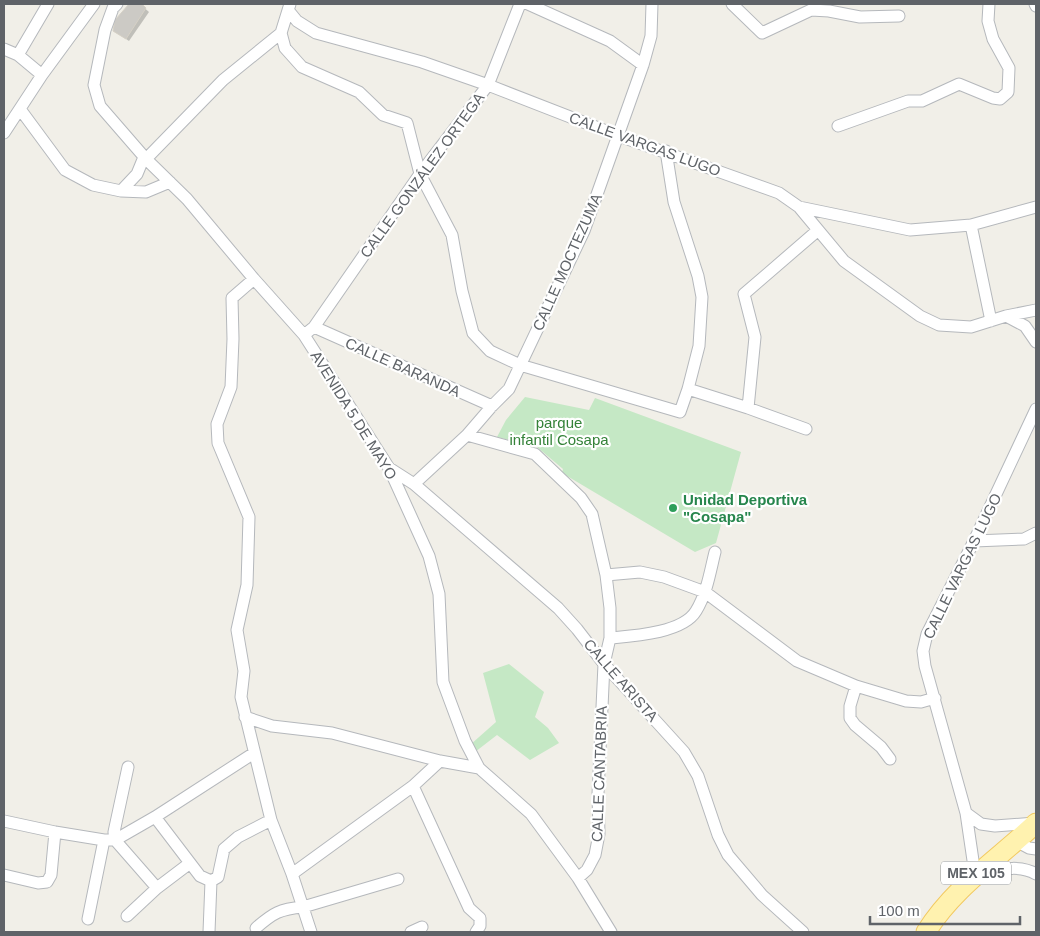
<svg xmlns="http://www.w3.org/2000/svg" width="1040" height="936" viewBox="0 0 1040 936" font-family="Helvetica,sans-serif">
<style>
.green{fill:#c5e8c5}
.shadow{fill:#0003}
.building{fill:#cccac5;stroke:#d6d1c6}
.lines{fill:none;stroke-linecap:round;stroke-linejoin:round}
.minor-casing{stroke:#b5b8bc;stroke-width:13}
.primary-casing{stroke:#f2c960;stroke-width:21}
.minor{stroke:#fff;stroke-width:11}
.primary{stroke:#fff2af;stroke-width:19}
.leisure-dot{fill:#2e9e5b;stroke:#fff;stroke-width:2}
.labels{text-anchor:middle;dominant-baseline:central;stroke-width:4.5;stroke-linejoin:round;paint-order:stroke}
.shield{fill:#fff;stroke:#8f9295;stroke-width:1}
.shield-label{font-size:14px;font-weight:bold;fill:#5f6368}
.street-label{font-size:15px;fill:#5f6368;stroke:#fff}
.park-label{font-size:15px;fill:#348238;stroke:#fff}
.leisure-label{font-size:15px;font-weight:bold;fill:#27864d;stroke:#fff;text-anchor:start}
</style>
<rect width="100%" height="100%" fill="#f1efe8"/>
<path class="green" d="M 525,397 L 589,410 L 595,398 L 741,452 L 716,543 L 695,552 L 562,473 L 563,469 L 537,447 L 497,437 L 506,420 Z
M 509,664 L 544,692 L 535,717 L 548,728 L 559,743 L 530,760 L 497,735 L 475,752 L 470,745 L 496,722 L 483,673 Z"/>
<path class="shadow" d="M 130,4 L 140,4 L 149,12 L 129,41 L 114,31 L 116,20 Z"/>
<path class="building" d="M 129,4 L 142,4 L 146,8 L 126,39 L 113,31 L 115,20 Z"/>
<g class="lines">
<g class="minor-casing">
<path id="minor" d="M 117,4 L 113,8 L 105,30 L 94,85 L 100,106 L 146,159 L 187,199 L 254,279 L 304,335 L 389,468 L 429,556 L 439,594 L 443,682 L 465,741 L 479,768 L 531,814 L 578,878 L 611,932
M 528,4 L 610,41 L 643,65
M 732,4 L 762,33 L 811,10 L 829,11 L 860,17 L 899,16
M 1035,4 L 1036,6
M 288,10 L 297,21 L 316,33 L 422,62 L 488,85 L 619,136 L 779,193 L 799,207 L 844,261 L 920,316 L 939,325 L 971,327 L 1006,316 L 1036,310
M 281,33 L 285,48 L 302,67 L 359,92 L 383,115 L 407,123 L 420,174 L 452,235 L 462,291 L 473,333 L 490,351 L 520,365 L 680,412 L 688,389 L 699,346 L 702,297 L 698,276 L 674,202 L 666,151
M 4,49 L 18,55 L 42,75
M 18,55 L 48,4
M 20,109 L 65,170 L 93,185 L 121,191 L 146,192 L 170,182
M 838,126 L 908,101 L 922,101 L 959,84 L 993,98 L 1000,99 L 1008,92 L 1009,68 L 993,39 L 988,21 L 989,4
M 4,133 L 42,75 L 94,4
M 146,159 L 223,80 L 281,33 L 290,4
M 121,191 L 137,174 L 144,157
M 799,207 L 910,230 L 971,225 L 1036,207
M 971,225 L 991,321
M 254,279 L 232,298 L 233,339 L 231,387 L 217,424 L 218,443 L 249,517 L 247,585 L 237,630 L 244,671 L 241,697 L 271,820 L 292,874 L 311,932
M 1006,316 L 1025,326 L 1036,342
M 314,327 L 492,406
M 304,335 L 314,327 L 420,174 L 488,85 L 520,4
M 688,389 L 748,408 L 806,429
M 748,408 L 755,337 L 744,294 L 817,231
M 1036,409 L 974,541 L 927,634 L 923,651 L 925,666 L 966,813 L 975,874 C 995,871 1018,863 1036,874
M 467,435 L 535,454 L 581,498 L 592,514 L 606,575 L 610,608 L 610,638 L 604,664 L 598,794 L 599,834 L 595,855 L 587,870 L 578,878
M 389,468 L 414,484 L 558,608 L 577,629 L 604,664 L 684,752 L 698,776 L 718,835 L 728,855 L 762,895 L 803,932
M 414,484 L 467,435 L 492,406 L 509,389 L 584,231 L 643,65 L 651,36 L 652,4
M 974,541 L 1024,539 L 1036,533
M 606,575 L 640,572 L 664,577 L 705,592 L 797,661 L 856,686 L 906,701 L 921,702 L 935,698
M 610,638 C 633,636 683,633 696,611 C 707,593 710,572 715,552
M 856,686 L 850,706 L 850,718 L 855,725 L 881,747 L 890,759
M 245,717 L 272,726 L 332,733 L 440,761 L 479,768
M 128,767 L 114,832 L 115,840 L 157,888
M 413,786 L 469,908 L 480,918 L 480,926 L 476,932
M 966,813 L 981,824 L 995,826 L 1035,823
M 155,817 L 200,876 L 211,881
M 4,821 L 55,832 L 104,840 L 115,840 L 155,817 L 254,753
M 1016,841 L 1029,848 L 1036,849
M 292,874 L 413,786 L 440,761
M 4,875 L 38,883 L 47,882 L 51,875 L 55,832
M 211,881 L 218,877 L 224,849 L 238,837 L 271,820
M 127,916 L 157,888 L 190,863
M 88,919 L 104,840
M 256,928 C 273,913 280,909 303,907 L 398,879
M 209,932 L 211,881
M 411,932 L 422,927"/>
</g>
<g class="primary-casing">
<path id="primary" d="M 926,932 C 954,887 998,859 1036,823"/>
</g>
<use href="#minor" class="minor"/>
<use href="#primary" class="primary"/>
</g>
<circle class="leisure-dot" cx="673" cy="508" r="5"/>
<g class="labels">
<rect class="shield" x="941" y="861.5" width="70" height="23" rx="4"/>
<g class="shield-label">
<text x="976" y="873">MEX 105</text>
</g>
<g class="street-label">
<text transform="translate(645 144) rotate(20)">CALLE VARGAS LUGO</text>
<text transform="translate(422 175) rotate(-54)">CALLE GONZÁLEZ ORTEGA</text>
<text transform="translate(567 262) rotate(-66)">CALLE MOCTEZUMA</text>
<text transform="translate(403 367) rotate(24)">CALLE BARANDA</text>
<text transform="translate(354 415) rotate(58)">AVENIDA 5 DE MAYO</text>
<text transform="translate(962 566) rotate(-64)">CALLE VARGAS LUGO</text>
<text transform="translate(621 680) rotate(49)">CALLE ARISTA</text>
<text transform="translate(599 774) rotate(-88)">CALLE CANTABRIA</text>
</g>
<g class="park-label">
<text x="559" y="422">parque<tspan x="559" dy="17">infantil Cosapa</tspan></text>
</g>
<g class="leisure-label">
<text x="683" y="499">Unidad Deportiva<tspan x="683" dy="17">"Cosapa"</tspan></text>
</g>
</g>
<rect width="1040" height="936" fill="none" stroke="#5f6368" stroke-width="10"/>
<path d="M870 916v8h150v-8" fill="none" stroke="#5f6368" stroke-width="2.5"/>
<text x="878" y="916" font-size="15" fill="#5f6368" stroke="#ffffff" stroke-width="4" paint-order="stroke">100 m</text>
</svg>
